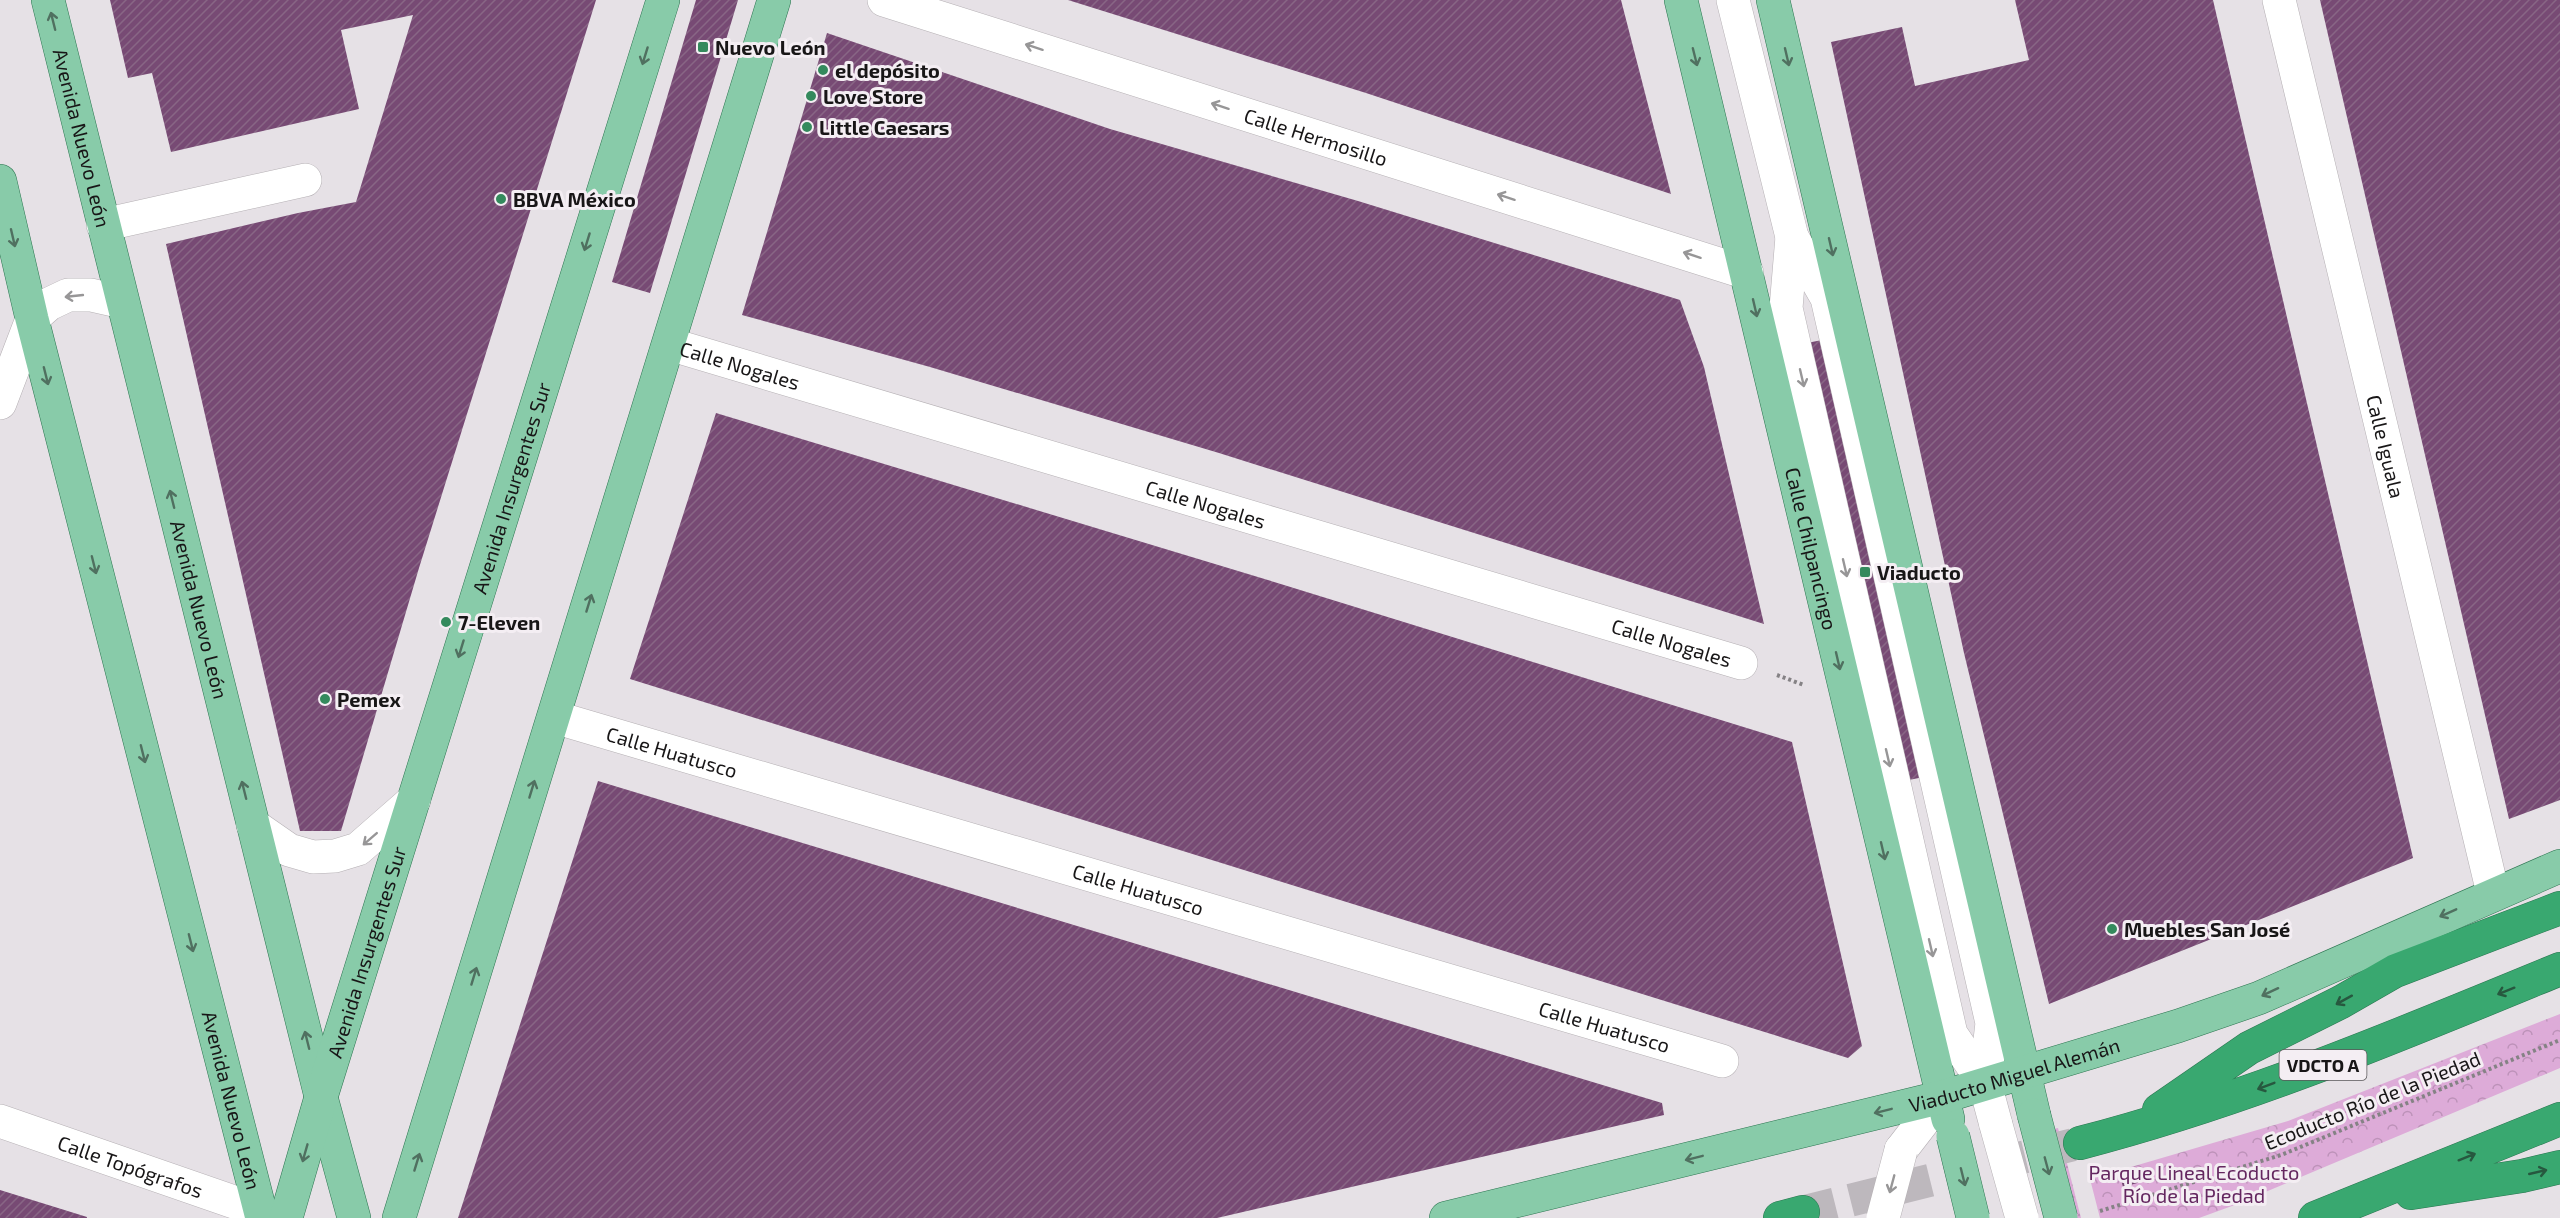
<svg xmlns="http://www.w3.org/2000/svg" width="2560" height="1218" viewBox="0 0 2560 1218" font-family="'Exo 2',sans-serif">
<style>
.grass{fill:url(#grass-dots)}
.park{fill:url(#park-crowns)}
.building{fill:url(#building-hatch)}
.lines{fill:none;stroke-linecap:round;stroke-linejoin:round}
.highway-tunnel{stroke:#bdb8bd;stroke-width:33;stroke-dasharray:33 16;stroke-linecap:butt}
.minor-casing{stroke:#b5b0b4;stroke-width:34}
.major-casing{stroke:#2d7551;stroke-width:34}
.highway-casing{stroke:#2d7551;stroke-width:34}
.path{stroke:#858285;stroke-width:4;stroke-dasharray:3 3;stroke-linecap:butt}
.minor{stroke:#fff;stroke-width:33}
.major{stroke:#88cba9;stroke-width:33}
.highway{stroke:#39a870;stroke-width:33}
.minor-bridge-casing{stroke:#b5b0b4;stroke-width:34;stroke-linecap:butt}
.major-bridge-casing{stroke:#2d7551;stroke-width:34;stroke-linecap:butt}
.minor-bridge{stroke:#fff;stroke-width:33}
.major-bridge{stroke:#88cba9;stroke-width:33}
.oneway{stroke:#507060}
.oneway2{stroke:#979697}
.oneway3{stroke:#27583f}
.poi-dot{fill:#348a5d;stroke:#f4eef3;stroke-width:2}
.labels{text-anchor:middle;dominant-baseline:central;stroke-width:6;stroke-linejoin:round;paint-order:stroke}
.shield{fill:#f4eef3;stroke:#5a5759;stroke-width:1.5}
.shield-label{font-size:18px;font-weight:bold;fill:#181617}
.poi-label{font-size:20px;font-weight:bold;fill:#181617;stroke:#f4eef3;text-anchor:start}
.street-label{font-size:20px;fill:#181617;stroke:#f4eef3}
.park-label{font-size:20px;fill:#642760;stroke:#f4eef3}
</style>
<defs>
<pattern id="grass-dots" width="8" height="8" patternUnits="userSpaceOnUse" patternTransform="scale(1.5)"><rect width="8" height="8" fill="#ddabd8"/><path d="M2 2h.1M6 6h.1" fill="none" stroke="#bd92b9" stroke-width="1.8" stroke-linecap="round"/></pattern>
<pattern id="park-crowns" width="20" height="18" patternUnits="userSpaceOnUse" patternTransform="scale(1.5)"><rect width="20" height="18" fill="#ddabd8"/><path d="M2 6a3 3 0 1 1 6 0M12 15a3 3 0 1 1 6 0" fill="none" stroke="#bd92b9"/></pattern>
<pattern id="building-hatch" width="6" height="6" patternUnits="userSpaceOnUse" patternTransform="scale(1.5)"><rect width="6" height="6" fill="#774a74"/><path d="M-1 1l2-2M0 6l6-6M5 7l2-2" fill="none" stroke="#886685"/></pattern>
</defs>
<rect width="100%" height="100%" fill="#e6e1e6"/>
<path class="grass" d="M 2058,1128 L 2081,1218 L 2071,1218 L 2048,1130 Z"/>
<path class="park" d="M 2560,1014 L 2560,1068 L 2232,1206 L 2199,1218 L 2100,1218 L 2090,1179 L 2288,1121 Z"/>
<path class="building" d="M 110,0 L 596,0 L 419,568 L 341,831 L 300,831 L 166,244 L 298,213 L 356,202 L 413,15 L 341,30 L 359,109 L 171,152 L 152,73 L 128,78 Z
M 696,0 L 738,0 L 650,293 L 612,282 Z
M 1068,0 L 1621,0 L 1671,194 L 1366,93 Z
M 2015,0 L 2213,0 L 2413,858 L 2049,1004 L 1964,653 L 1831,42 L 1902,27 L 1915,86 L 2029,60 Z
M 2320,0 L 2560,0 L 2560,800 L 2509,819 Z
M 827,33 L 1110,129 L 1358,201 L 1680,300 L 1704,367 L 1764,624 L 1219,453 L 930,367 L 742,315 Z
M 1822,340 L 1933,775 L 1890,784 L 1807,343 Z
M 716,413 L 1284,585 L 1792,742 L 1862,1046 L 1848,1058 L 630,679 Z
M 598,781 L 1662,1103 L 1664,1115 L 1217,1218 L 458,1218 Z
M 2137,1168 L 2141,1182 L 2123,1187 L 2119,1173 Z
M 0,1190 L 87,1217 L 87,1218 L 0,1218 Z"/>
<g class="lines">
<path class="highway-tunnel" d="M 1803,1212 L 2080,1143"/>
<g class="minor-casing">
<g id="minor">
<path id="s1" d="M 884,0 L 1747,273"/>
<path d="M 1733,0 L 1792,237 L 1827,298 L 1992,1023 L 1985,1084"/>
<path id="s2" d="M 2279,0 L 2493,893"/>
<path d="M 103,225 L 305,180"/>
<path d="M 1792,237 L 1786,308 L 1951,1034 L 1985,1084 L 1996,1125"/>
<path id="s3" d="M 669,344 L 1741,663"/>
<path d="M 0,403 L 32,319 L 49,304 L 68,295 L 91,295 L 122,302"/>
<path id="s4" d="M 554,717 L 1722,1061"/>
<path d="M 253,825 L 289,850 L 313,857 L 335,856 L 358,849 L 414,800"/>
<path id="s5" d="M 0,1121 L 260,1211"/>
<path d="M 1901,1150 L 1942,1097"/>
</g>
</g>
<g class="major-casing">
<g id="major">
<path id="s6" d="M 48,0 L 321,1097 L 354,1218"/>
<path id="s7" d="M 1681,0 L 1948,1119"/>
<path d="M 1773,0 L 2034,1115"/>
<path id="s8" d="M 0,181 L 32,319 L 262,1218"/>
<path id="s9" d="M 286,1218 L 321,1097 L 663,0"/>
<path d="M 399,1218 L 774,0"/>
<path id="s10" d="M 1446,1218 L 1942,1097 L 2178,1026 L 2259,998 L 2560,866"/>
</g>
</g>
<g class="highway-casing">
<path id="highway" d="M 2159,1110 L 2249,1048 L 2341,1002 L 2395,971 L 2560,908
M 2080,1143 C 2246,1100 2402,1034 2560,969
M 2411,1193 L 2522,1176 L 2560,1167
M 1780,1218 L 1803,1212
M 2315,1218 L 2560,1119"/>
</g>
<path class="path" d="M 1777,675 L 1804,685
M 2100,1211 L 2281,1155 L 2560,1040"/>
<use href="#minor" class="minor"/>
<use href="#major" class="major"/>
<use href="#highway" class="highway"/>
<g class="minor-bridge-casing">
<path id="minor-bridge" d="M 1996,1125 L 2022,1218
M 1883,1218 L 1901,1150"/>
</g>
<g class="major-bridge-casing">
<path id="major-bridge" d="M 2034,1115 L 2061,1218
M 1953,1136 L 1973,1218"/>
</g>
<use href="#minor-bridge" class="minor-bridge"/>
<use href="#major-bridge" class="major-bridge"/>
</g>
<defs><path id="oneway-shaft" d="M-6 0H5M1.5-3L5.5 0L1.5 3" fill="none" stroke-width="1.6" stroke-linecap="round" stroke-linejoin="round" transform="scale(1.5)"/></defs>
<g class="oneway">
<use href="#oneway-shaft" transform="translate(53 21) rotate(-104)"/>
<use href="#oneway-shaft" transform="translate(645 56) rotate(107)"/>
<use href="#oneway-shaft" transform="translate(1695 57) rotate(76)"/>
<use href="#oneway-shaft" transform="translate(1787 57) rotate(77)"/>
<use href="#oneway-shaft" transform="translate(13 238) rotate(77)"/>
<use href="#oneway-shaft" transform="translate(587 242) rotate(107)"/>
<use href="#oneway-shaft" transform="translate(1831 247) rotate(77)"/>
<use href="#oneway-shaft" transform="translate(1755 308) rotate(77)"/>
<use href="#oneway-shaft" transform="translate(46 376) rotate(76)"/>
<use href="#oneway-shaft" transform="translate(172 499) rotate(-104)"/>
<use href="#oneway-shaft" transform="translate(94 565) rotate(76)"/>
<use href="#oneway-shaft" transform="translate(589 603) rotate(-73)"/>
<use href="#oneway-shaft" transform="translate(461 649) rotate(107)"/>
<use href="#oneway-shaft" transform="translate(1838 661) rotate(77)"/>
<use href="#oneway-shaft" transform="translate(143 754) rotate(76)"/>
<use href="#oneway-shaft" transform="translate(532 789) rotate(-73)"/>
<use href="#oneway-shaft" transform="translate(244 790) rotate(-104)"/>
<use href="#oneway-shaft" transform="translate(1883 851) rotate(77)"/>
<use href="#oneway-shaft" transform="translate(2448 913) rotate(156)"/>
<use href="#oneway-shaft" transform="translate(191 943) rotate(76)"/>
<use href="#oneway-shaft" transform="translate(474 976) rotate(-73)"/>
<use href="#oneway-shaft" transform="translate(2270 992) rotate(155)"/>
<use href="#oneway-shaft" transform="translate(307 1040) rotate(-104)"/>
<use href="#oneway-shaft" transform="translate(1883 1111) rotate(166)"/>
<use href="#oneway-shaft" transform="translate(305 1153) rotate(106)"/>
<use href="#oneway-shaft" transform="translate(1694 1158) rotate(166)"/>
<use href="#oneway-shaft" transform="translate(417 1162) rotate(-73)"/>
<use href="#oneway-shaft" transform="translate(2047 1166) rotate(75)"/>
<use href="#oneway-shaft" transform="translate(1963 1177) rotate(76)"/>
</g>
<g class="oneway2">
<use href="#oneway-shaft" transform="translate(1034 47) rotate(-162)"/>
<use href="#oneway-shaft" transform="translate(1220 106) rotate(-162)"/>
<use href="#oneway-shaft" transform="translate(1506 197) rotate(-162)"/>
<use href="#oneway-shaft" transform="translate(1692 255) rotate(-162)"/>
<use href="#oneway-shaft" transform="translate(74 296) rotate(174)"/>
<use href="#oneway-shaft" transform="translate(1802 378) rotate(77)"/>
<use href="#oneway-shaft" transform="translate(1845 568) rotate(77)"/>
<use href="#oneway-shaft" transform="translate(1888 758) rotate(77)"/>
<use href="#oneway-shaft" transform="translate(370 839) rotate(139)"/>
<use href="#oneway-shaft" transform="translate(1931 948) rotate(77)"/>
<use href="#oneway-shaft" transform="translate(1892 1184) rotate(105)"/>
</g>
<g class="oneway3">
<use href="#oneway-shaft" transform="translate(2506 991) rotate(158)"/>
<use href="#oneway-shaft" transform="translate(2344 1000) rotate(151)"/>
<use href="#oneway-shaft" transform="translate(2266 1086) rotate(159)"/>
<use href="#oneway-shaft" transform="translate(2467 1157) rotate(-22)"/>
<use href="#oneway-shaft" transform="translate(2538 1172) rotate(-13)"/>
</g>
<g class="poi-dot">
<rect x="697" y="41" width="12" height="12" rx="3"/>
<circle cx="823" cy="70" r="6"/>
<circle cx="811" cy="96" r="6"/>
<circle cx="807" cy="127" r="6"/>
<circle cx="501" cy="199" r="6"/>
<rect x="1859" y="566" width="12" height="12" rx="3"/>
<circle cx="446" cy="622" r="6"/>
<circle cx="325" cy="699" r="6"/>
<circle cx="2112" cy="929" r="6"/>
</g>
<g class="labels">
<rect class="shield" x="2279.5" y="1050" width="87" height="30" rx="4.5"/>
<g class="shield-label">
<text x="2323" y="1065">VDCTO A</text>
</g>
<g class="poi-label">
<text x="715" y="47">Nuevo León</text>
<text x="835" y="70">el depósito</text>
<text x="823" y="96">Love Store</text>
<text x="819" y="127">Little Caesars</text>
<text x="513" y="199">BBVA México</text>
<text x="1877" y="572">Viaducto</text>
<text x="458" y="622">7-Eleven</text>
<text x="337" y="699">Pemex</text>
<text x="2124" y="929">Muebles San José</text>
</g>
<g class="street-label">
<text stroke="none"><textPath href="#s1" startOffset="453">Calle Hermosillo</textPath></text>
<text stroke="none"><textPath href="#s6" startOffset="142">Avenida Nuevo León</textPath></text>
<text stroke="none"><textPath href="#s3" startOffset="74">Calle Nogales</textPath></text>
<text stroke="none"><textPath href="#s2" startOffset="459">Calle Iguala</textPath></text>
<text stroke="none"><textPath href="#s9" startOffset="764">Avenida Insurgentes Sur</textPath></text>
<text stroke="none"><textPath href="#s3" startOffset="560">Calle Nogales</textPath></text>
<text stroke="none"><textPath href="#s7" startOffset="564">Calle Chilpancingo</textPath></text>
<text stroke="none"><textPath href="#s6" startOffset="628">Avenida Nuevo León</textPath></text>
<text stroke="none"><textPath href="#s3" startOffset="1046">Calle Nogales</textPath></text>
<text stroke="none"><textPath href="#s4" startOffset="123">Calle Huatusco</textPath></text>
<text stroke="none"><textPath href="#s4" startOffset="609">Calle Huatusco</textPath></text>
<text stroke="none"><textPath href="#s9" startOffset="278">Avenida Insurgentes Sur</textPath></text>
<text stroke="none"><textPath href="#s4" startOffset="1095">Calle Huatusco</textPath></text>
<text stroke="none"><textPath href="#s10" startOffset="586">Viaducto Miguel Alemán</textPath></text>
<text transform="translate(2372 1100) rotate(-22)">Ecoducto Río de la Piedad</text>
<text stroke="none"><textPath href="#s8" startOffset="948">Avenida Nuevo León</textPath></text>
<text stroke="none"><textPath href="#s5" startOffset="138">Calle Topógrafos</textPath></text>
</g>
<g class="park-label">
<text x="2194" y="1172">Parque Lineal Ecoducto<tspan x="2194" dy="23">Río de la Piedad</tspan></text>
</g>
</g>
</svg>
